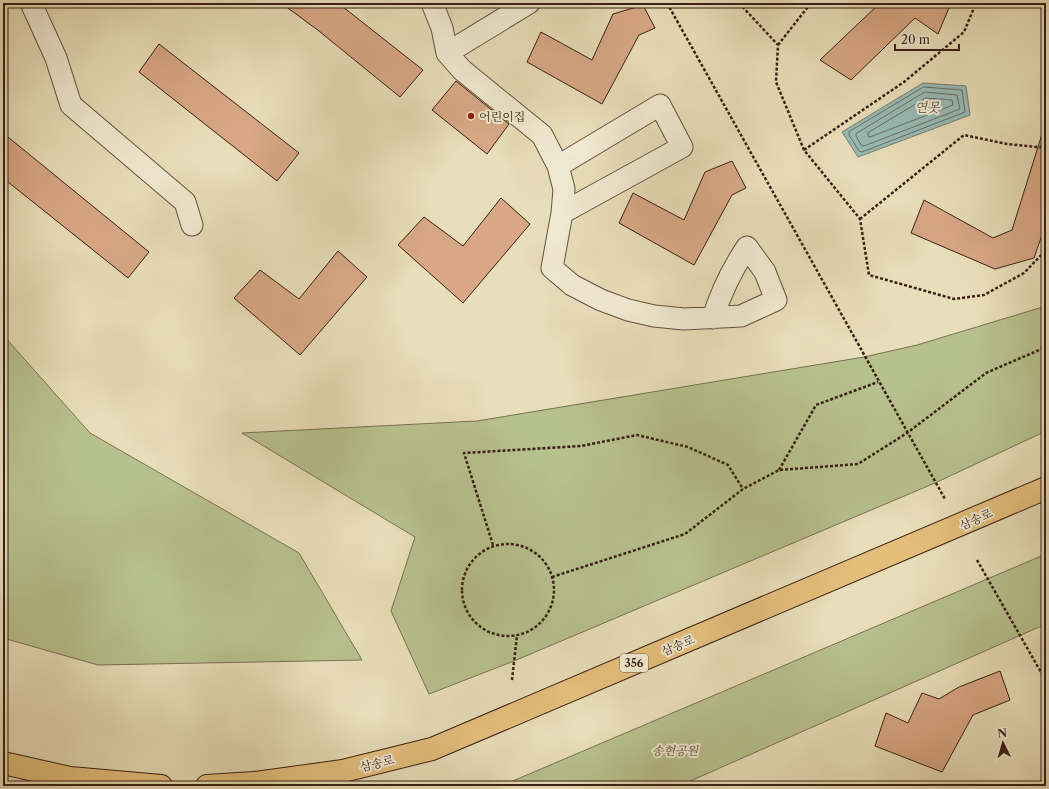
<svg xmlns="http://www.w3.org/2000/svg" width="1049" height="789" viewBox="0 0 1049 789" font-family="'Libre Caslon Text','Noto Serif KR',serif">
<style>
.green{fill:#b7c18e;stroke:#787052}
.water{fill:#98bbb5;stroke:#727d75}
.lines{fill:none;stroke-linecap:round;stroke-linejoin:round}
.shore{stroke:#686d65;stroke-width:1}
.building{fill:#d8a886;stroke:#391f15}
.minor-casing{stroke:#654f3e;stroke-width:23}
.major-casing{stroke:#391f15;stroke-width:24}
.path{stroke:#391f15;stroke-width:2.5;stroke-dasharray:3 2;stroke-linecap:butt}
.minor{stroke:#f0ead2;stroke-width:21}
.major{stroke:#e4bf7c;stroke-width:22}
.poi-dot{fill:#8f2418;stroke:#f0ead2;stroke-width:1.5}
.labels{text-anchor:middle;dominant-baseline:central;stroke-width:4;stroke-linejoin:round;paint-order:stroke}
.shield{fill:#f0ead2;stroke:#705c4e;stroke-width:1}
.shield-label{font-size:11px;font-weight:bold;fill:#391f15}
.poi-label{font-size:12px;fill:#391f15;stroke:#f0ead2;text-anchor:start}
.street-label{font-size:12px;fill:#391f15;stroke:#f0ead2}
.park-label{font-size:12px;font-style:italic;fill:#584833;stroke:#f0ead2}
.water-label{font-size:13px;font-style:italic;fill:#564e45;stroke:#f0ead2}
</style>
<rect width="100%" height="100%" fill="#e8deb9"/>
<filter id="stains"><feTurbulence type="fractalNoise" baseFrequency=".005" numOctaves="4"/><feColorMatrix values="0 0 0 0 .2 0 0 0 0 .09 0 0 0 0 .02 0 0 0 .5 -.17"/></filter>
<radialGradient id="worn" r=".72"><stop offset=".6" stop-color="#630" stop-opacity="0"/><stop offset="1" stop-color="#630" stop-opacity=".3"/></radialGradient>
<path class="green" d="M 1046,306 L 1046,431 L 935,483 L 514,661 L 429,694 L 391,611 L 415,537 L 242,433 L 477,421 L 864,357 L 917,345 Z
M 3,335 L 90,433 L 299,553 L 362,660 L 98,665 L 3,638 Z
M 1046,554 L 1046,624 L 679,786 L 501,786 Z"/>
<path class="water" d="M 923,83 L 966,86 L 970,115 L 858,157 L 842,132 Z"/>
<g class="lines">
<path class="shore" d="M 924,87 L 962,90 L 965,112 L 862,152 L 859,151 L 849,135 L 849,132 Z
M 925,92 L 957,95 L 960,109 L 864,146 L 861,145 L 856,136 L 856,134 Z
M 926,98 L 952,100 L 953,105 L 870,137 L 868,136 L 868,133 Z"/>
</g>
<path class="building" d="M 281,3 L 338,3 L 423,70 L 400,97 L 319,31 Z
M 880,3 L 951,3 L 938,34 L 915,18 L 851,80 L 820,60 Z
M 643,5 L 655,28 L 639,35 L 602,104 L 527,62 L 541,32 L 592,60 L 613,14 Z
M 159,44 L 299,153 L 277,181 L 139,72 Z
M 456,81 L 509,124 L 487,154 L 432,110 Z
M 3,133 L 149,252 L 128,278 L 3,178 Z
M 1042,134 L 1046,135 L 1046,223 L 1034,258 L 995,269 L 911,233 L 924,200 L 993,238 L 1012,230 Z
M 732,161 L 746,188 L 732,195 L 694,265 L 619,223 L 633,193 L 684,220 L 705,172 Z
M 501,198 L 530,224 L 463,303 L 398,245 L 424,217 L 463,246 Z
M 338,251 L 367,277 L 300,355 L 234,298 L 260,270 L 299,299 Z
M 1000,671 L 1010,700 L 973,715 L 942,772 L 875,746 L 886,713 L 908,723 L 922,693 L 939,699 L 959,687 Z"/>
<g class="lines">
<g class="minor-casing">
<path id="minor" d="M 31,3 L 56,58 L 71,105 L 185,202 L 192,225
M 432,3 L 442,28 L 447,53 L 462,70 L 542,135 L 558,166 L 564,189 L 562,213 L 552,268 L 572,285 L 601,300 L 628,310 L 654,316 L 684,319 L 741,316 L 776,300 L 765,272 L 747,247 C 731,271 721,291 713,318
M 447,53 L 529,3
M 558,166 L 660,105 L 682,147 L 562,213"/>
</g>
<g class="major-casing">
<path id="major" d="M 3,763 L 70,778 L 161,786
M 207,786 L 254,783 L 343,771 L 432,749 L 1046,488"/>
</g>
<path class="path" d="M 667,3 L 945,499
M 739,3 L 778,45 L 776,82 L 804,150 L 860,219 L 869,275 L 954,299 L 984,295 L 1024,273 L 1046,250
M 778,45 L 811,3
M 804,150 L 904,82 L 964,32 L 976,3
M 860,219 L 964,135 L 1007,144 L 1046,148
M 779,470 L 816,405 L 878,382
M462 590a46 46 0 1 1 92 0a46 46 0 1 1-92 0Z
M 493,545 L 464,453 L 581,446 L 637,435 L 688,447 L 728,465 L 743,489
M 977,560 L 1046,681
M 552,577 L 685,534 L 743,489 L 779,470 L 858,464 L 907,433 L 986,373 L 1046,347
M 512,680 L 517,635"/>
<use href="#minor" class="minor"/>
<use href="#major" class="major"/>
</g>
<circle class="poi-dot" cx="471" cy="116" r="4"/>
<g class="labels">
<rect class="shield" x="620" y="654" width="28" height="18" rx="3"/>
<g class="shield-label">
<text x="634" y="663">356</text>
</g>
<g class="poi-label">
<text x="479" y="116">어린이집</text>
</g>
<g class="street-label">
<text transform="translate(976 519) rotate(-24)">삼송로</text>
<text transform="translate(678 645) rotate(-23)">삼송로</text>
<text transform="translate(377 763) rotate(-14)">삼송로</text>
</g>
<g class="park-label">
<text x="675" y="750">송현공원</text>
</g>
<g class="water-label">
<text x="927" y="107">연못</text>
</g>
</g>
<rect width="1049" height="789" fill="none" stroke="#e8deb9" stroke-width="16"/>
<rect x="4" y="4" width="1041" height="781" fill="none" stroke="#391f15" stroke-width="2"/>
<rect x="8" y="8" width="1033" height="773" fill="none" stroke="#391f15"/>
<g transform="translate(1003 743) rotate(355)" stroke="#f0ead2" stroke-width="3" paint-order="stroke">
<path d="M0-3L7 15L0 10L-7 15Z" fill="#391f15"/>
<text y="-6" font-size="11" font-weight="bold" text-anchor="middle" fill="#391f15">N</text>
</g>
<path d="M895 44v6h64v-6" fill="none" stroke="#391f15" stroke-width="2"/>
<text x="901" y="44" font-size="12" fill="#391f15" stroke="#f0ead2" stroke-width="3" paint-order="stroke">20 m</text>
<rect width="100%" height="100%" filter="url(#stains)"/>
<rect width="100%" height="100%" fill="url(#worn)"/>
</svg>
